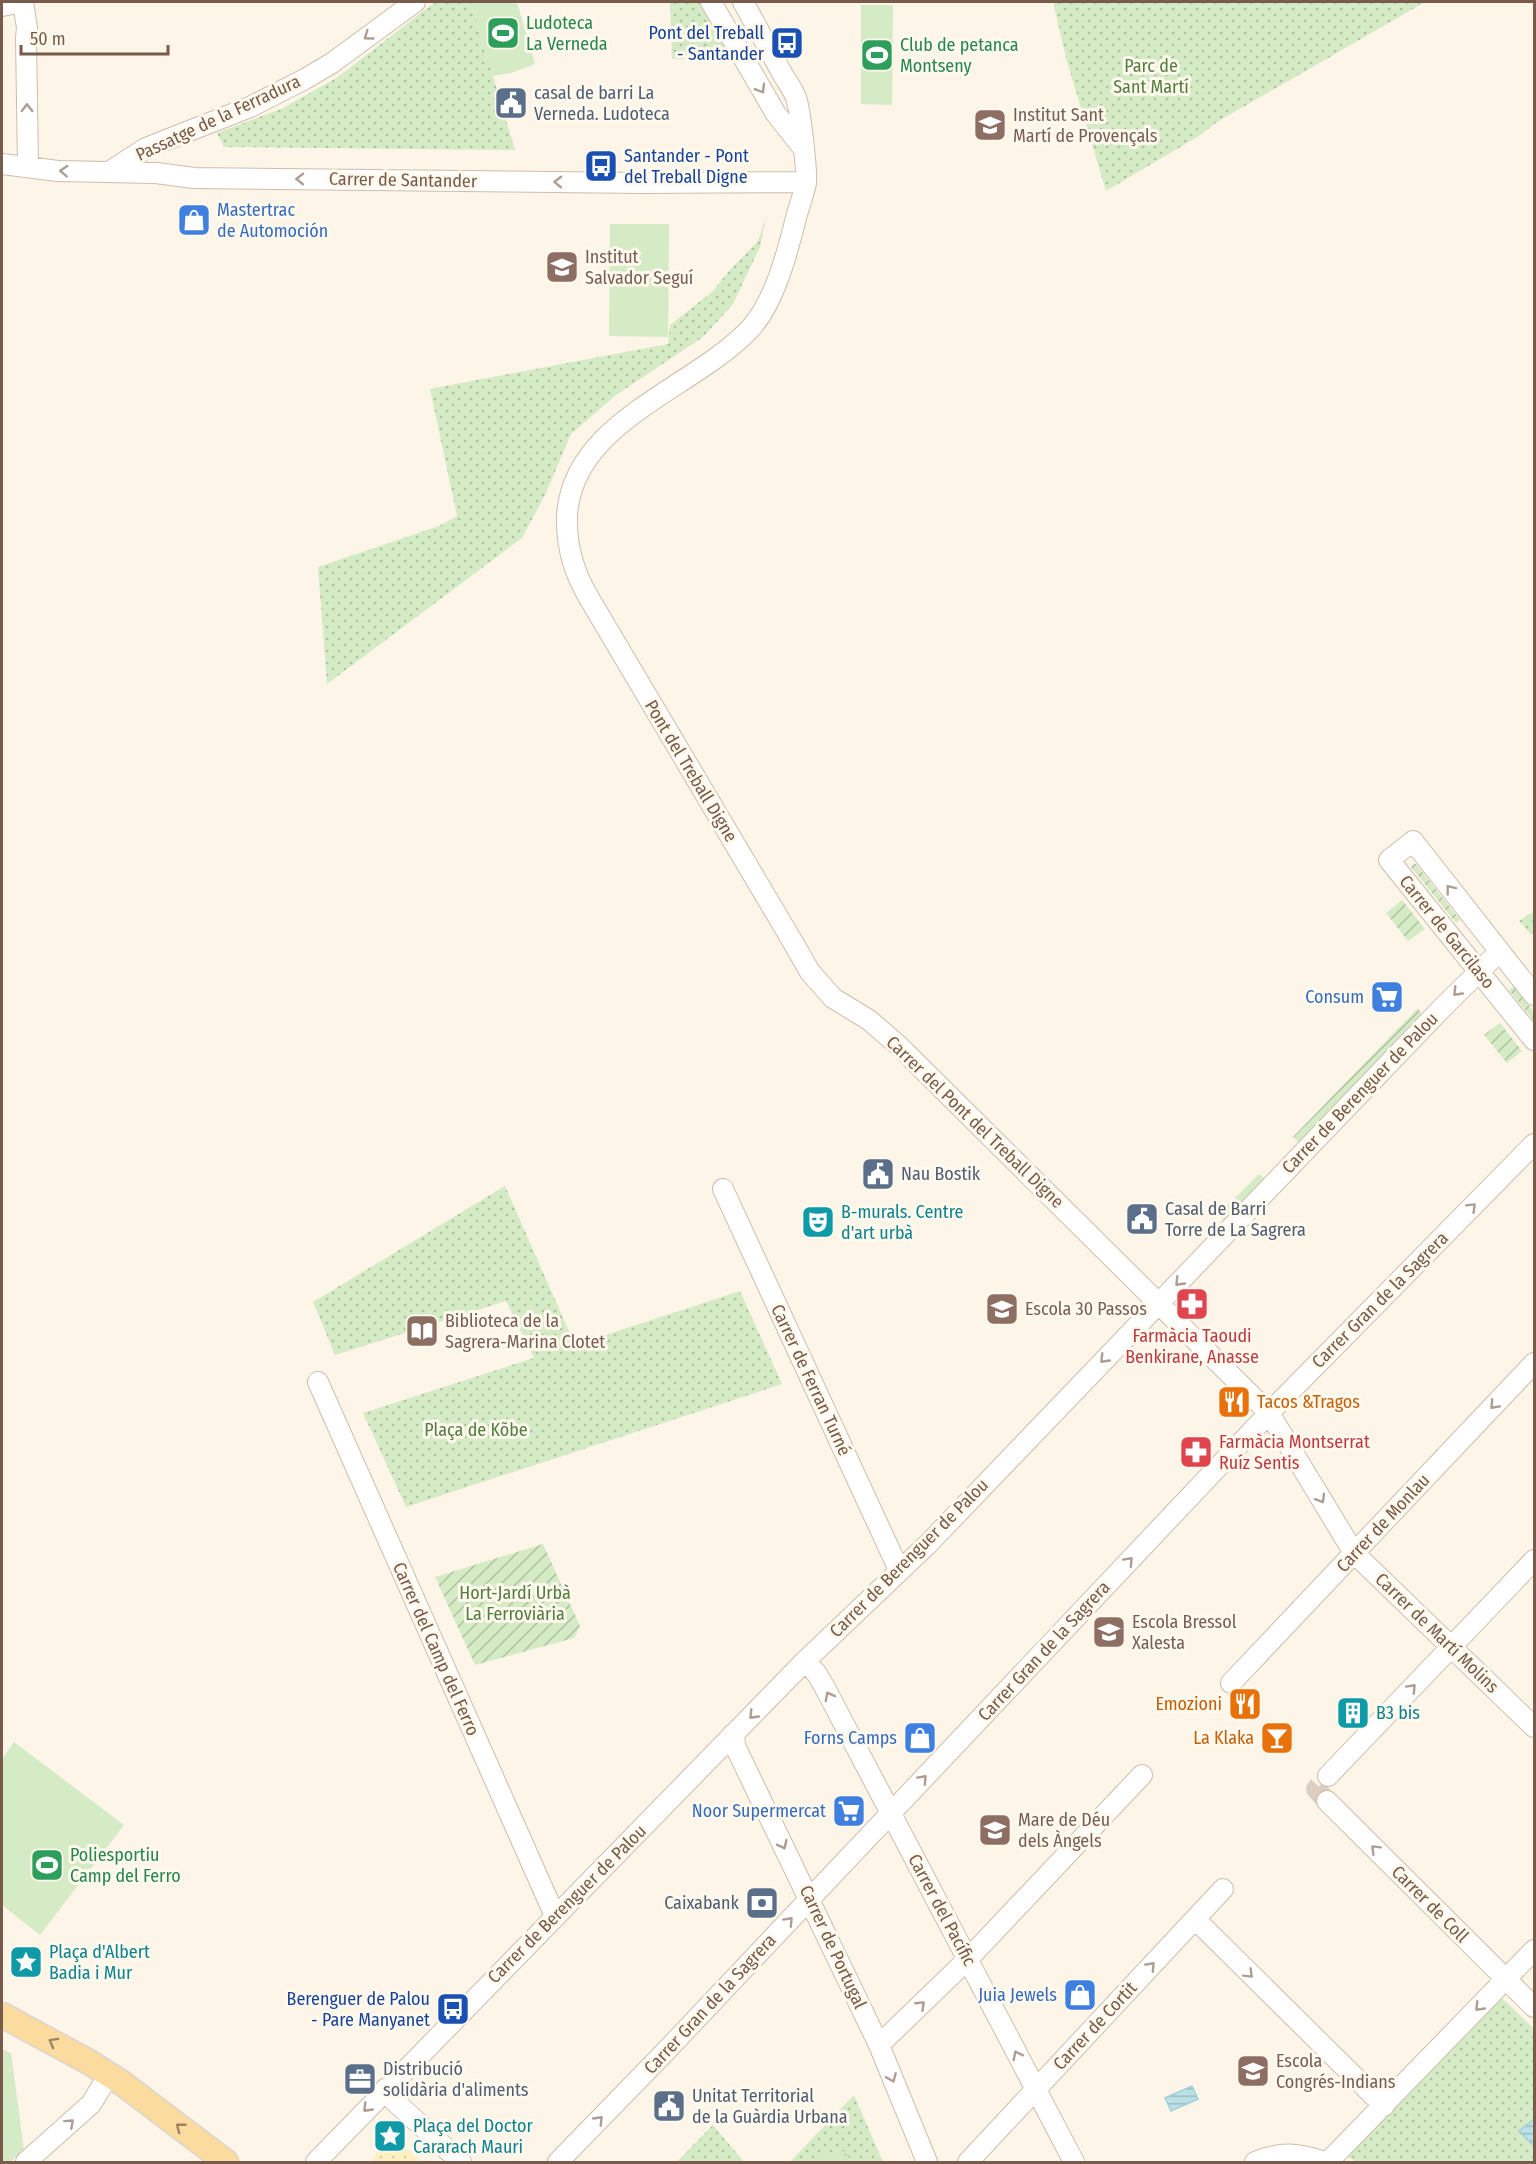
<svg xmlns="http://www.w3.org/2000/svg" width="1536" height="2164" viewBox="0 0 1536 2164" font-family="'Fira Sans Condensed',sans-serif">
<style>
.grass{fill:url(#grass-dots)}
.forest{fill:url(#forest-firs)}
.sand{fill:url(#sand-dots)}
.garden{fill:url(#garden-furrows)}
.pitch{fill:#d4ebc5}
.water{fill:url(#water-rules);stroke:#a1d0d9;stroke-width:1.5}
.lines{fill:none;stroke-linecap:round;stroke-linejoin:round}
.minor-tunnel{stroke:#dccec0;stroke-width:20;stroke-dasharray:20 10;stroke-linecap:butt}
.minor-casing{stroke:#cfbdac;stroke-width:22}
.major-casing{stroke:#dcd4d0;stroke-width:27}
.minor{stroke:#fff;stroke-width:20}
.major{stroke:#fcdb9f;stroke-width:24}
.minor-bridge-casing{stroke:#cfbdac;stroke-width:22;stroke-linecap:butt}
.minor-bridge{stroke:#fff;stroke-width:20}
.oneway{stroke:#ae9d92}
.oneway2{stroke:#a08164}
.labels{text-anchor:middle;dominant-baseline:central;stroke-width:6;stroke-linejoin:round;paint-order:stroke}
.leisure-label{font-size:18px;fill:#27864d;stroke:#fff9ee;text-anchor:start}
.transit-label{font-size:18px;fill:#164399;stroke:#fff9ee;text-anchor:end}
.park-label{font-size:18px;fill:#537e42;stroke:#fff9ee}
.service-label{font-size:18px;fill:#4e5e75;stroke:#fff9ee;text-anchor:start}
.education-label{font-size:18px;fill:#785e54;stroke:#fff9ee;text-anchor:start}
.street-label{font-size:18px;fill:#785b4a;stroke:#fff9ee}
.shop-label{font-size:18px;fill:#366cbe;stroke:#fff9ee;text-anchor:end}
.culture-label{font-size:18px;fill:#0d838f;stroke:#fff9ee;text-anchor:start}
.health-label{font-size:18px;fill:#be3a42;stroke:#fff9ee}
.food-label{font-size:18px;fill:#c56008;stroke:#fff9ee;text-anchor:end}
</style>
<defs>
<pattern id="grass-dots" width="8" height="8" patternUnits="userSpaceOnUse" patternTransform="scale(1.5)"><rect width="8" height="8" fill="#d4ebc5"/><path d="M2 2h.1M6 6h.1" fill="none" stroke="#b1c1a2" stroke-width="1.8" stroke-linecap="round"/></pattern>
<pattern id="forest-firs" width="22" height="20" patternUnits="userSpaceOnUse" patternTransform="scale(1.5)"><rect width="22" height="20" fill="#d4ebc5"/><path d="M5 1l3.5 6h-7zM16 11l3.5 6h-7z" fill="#b1c1a2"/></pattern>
<pattern id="sand-dots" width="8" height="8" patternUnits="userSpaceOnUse" patternTransform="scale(1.5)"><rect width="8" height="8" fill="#fdf0c1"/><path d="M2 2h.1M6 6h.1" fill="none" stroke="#dcd0a7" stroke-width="1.8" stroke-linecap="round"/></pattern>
<pattern id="garden-furrows" width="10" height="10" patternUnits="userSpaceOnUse" patternTransform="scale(1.5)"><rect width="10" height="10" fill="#d4ebc5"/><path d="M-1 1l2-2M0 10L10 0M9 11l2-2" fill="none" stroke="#b1c1a2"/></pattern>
<pattern id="water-rules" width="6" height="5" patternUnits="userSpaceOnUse" patternTransform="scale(1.5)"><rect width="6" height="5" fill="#bbe0e7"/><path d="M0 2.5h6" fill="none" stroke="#9db9bd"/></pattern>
</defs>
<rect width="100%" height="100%" fill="#fdf5e7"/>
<path class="grass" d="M 435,2 L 471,2 L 515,150 L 224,147 L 217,133 L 283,108 L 338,77 Z
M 670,2 L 701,2 L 737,61 L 672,59 Z
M 1053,2 L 1425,2 L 1217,122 L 1199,136 L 1106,191 L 1066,58 Z
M 766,217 L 760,247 L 733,304 L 703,337 L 616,395 L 571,434 L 545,495 L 522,538 L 327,684 L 318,567 L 439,526 L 457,516 L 430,389 L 668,344 L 670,325 L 712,292 L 728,272 L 758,241 Z
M 1534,911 L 1534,931 L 1531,935 L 1519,921 Z
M 505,1186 L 575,1345 L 740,1291 L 782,1384 L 406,1507 L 363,1413 L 534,1358 L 506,1301 L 335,1355 L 313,1302 Z
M 1502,1998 L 1534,2029 L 1534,2162 L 1356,2162 L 1344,2154 Z
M 854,2095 L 883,2162 L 790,2162 Z
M 713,2125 L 744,2162 L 677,2162 L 709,2129 Z"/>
<path class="forest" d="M 836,2150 L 842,2150 L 853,2162 L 814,2162 L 818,2158 Z"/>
<path class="sand" d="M 386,2130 L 421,2162 L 373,2162 Z"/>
<path class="garden" d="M 1412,864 L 1416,864 L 1460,920 L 1456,923 L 1411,867 Z
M 1402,900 L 1425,929 L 1408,941 L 1386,913 Z
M 1514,986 L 1534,1012 L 1534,1021 L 1509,990 Z
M 1418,1008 L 1422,1015 L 1299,1143 L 1293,1137 Z
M 1500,1023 L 1522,1051 L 1507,1063 L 1484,1035 Z
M 1259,1174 L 1264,1178 L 1224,1220 L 1218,1215 Z
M 543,1544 L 580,1626 L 574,1638 L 475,1665 L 435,1577 Z"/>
<path class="pitch" d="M 471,2 L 517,2 L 535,64 L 511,73 L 493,76 Z
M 861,5 L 893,5 L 892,105 L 861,104 Z
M 610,224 L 669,224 L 668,337 L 609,336 Z
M 14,1742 L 124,1825 L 40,1935 L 2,1905 L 2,1759 Z
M 2,2049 L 11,2053 L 24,2150 L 10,2162 L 2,2162 Z"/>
<path class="water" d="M 1192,2086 L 1198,2099 L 1171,2111 L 1165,2098 Z
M 1534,2119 L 1534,2146 L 1519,2131 Z"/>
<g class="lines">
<path class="minor-tunnel" d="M 1327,1801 L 1316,1789 L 1328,1776"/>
<g class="minor-casing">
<path id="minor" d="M 23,2 L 27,28 L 26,38 L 28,166
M 711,2 L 776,114 L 803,148
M 2,6 L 22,2
M 2,164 L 58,171 L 156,173 L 194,178 L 643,183 L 806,182
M 109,172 L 146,148 L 250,107 L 305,79 L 332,63 L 415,2
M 589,598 C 574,573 566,545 567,516 C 572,422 691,390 749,330 C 775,303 788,250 797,214 C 800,204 804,193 806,183 C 807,168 801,117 797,101 C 795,92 787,82 782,73 C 769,49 756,25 743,2
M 794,944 L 810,972 L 833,998 L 869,1020 L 899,1046 L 1269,1413 L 1354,1553 L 1534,1727
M 1534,995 L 1413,841 L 1389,860 L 1534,1040
M 723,1189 L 899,1570
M 318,1382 L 555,1916
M 805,1661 L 817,1674 L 824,1686 L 1074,2162
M 1231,1683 L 1534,1363
M 733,1734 L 736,1748 L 879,2045 L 927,2162
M 1328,1776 L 1534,1560
M 1327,1801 L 1534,2007
M 1195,1919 L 1384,2106
M 879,2045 L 968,1959 L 1142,1775
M 385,2089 L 391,2098 L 461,2162
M 26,2162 L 91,2104 L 105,2081 L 103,2071
M 316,2162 L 805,1661 L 928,1544 L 1444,1006 L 1499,952
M 558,2162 L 665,2052 L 1269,1413 L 1534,1144
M 968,2162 L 1223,1889
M 1255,2162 C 1282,2151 1298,2153 1325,2162
M 1328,2162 L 1534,1950"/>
</g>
<g class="major-casing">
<path id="major" d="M 2,2015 L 89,2062 L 122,2083 L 226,2162"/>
</g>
<use href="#minor" class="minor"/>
<use href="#major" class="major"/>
<g class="minor-bridge-casing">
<path id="minor-bridge" d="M 589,598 L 794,944"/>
</g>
<use href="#minor-bridge" class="minor-bridge"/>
</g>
<defs><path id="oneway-chevron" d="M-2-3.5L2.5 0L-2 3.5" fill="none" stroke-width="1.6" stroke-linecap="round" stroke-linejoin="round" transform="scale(1.5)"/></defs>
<g class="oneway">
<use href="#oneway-chevron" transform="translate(368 36) rotate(144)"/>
<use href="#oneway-chevron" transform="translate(761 89) rotate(60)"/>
<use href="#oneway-chevron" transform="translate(27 108) rotate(-91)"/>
<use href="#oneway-chevron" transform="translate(64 171) rotate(-177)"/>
<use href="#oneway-chevron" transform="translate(300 179) rotate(-179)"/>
<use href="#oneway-chevron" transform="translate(558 182) rotate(-179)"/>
<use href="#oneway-chevron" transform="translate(1450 889) rotate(-128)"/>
<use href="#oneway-chevron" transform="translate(1457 992) rotate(134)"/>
<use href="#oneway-chevron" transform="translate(1472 1207) rotate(-45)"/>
<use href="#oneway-chevron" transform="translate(1179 1282) rotate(134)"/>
<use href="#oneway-chevron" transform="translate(1104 1359) rotate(134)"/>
<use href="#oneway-chevron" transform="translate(1494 1405) rotate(133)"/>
<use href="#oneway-chevron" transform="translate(1321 1499) rotate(59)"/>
<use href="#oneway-chevron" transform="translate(1129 1561) rotate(-47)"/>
<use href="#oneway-chevron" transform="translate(1412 1688) rotate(-47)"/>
<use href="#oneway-chevron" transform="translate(829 1696) rotate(-118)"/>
<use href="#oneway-chevron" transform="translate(753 1715) rotate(134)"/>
<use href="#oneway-chevron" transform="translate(923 1779) rotate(-47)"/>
<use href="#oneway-chevron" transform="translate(783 1845) rotate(64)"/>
<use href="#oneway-chevron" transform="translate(1375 1849) rotate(-135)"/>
<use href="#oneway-chevron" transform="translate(789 1921) rotate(-47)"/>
<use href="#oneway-chevron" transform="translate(1151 1966) rotate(-47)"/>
<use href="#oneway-chevron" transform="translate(1249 1974) rotate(45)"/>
<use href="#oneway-chevron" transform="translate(921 2005) rotate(-44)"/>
<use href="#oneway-chevron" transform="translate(1479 2007) rotate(134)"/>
<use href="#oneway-chevron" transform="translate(1017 2055) rotate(-117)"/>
<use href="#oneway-chevron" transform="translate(892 2078) rotate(67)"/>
<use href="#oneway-chevron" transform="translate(367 2108) rotate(134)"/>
<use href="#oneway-chevron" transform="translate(599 2120) rotate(-46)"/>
<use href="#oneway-chevron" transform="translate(70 2123) rotate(-42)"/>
</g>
<g class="oneway2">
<use href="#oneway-chevron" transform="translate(53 2042) rotate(-151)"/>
<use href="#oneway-chevron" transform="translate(180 2127) rotate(-142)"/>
</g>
<defs>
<g id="stadium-square" transform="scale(1.725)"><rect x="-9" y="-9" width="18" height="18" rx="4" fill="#2e9e5b" stroke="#fff9ee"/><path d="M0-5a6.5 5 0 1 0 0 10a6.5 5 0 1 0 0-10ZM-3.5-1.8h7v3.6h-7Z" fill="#fff"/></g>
<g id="bus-square" transform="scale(1.725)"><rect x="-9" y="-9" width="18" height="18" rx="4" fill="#1a4fb4" stroke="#fff9ee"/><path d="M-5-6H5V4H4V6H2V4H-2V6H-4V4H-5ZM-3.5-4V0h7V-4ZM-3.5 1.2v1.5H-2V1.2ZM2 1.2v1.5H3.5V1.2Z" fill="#fff"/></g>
<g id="civic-square" transform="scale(1.725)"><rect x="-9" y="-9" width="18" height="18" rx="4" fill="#5c6f8a" stroke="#fff9ee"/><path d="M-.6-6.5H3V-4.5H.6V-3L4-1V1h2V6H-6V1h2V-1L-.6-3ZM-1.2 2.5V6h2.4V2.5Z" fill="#fff"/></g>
<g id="school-square" transform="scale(1.725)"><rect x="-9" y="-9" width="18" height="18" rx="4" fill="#8d6e63" stroke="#fff9ee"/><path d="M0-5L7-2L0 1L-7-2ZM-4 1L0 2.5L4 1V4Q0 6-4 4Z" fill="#fff"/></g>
<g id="shop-square" transform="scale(1.725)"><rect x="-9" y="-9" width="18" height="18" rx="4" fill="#3f7fe0" stroke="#fff9ee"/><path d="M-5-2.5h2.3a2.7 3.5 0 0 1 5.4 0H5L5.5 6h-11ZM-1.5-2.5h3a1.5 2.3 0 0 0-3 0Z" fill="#fff"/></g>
<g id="supermarket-square" transform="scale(1.725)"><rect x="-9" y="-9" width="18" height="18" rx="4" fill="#3f7fe0" stroke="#fff9ee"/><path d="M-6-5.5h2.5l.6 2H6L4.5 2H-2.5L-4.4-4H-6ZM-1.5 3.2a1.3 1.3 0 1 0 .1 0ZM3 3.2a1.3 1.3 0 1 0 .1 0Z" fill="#fff"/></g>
<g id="theatre-square" transform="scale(1.725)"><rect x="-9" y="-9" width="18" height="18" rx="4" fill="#0f9aa8" stroke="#fff9ee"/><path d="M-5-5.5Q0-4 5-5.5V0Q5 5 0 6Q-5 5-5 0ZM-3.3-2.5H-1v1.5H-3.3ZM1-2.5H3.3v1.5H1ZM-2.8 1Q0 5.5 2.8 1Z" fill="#fff"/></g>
<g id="pharmacy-square" transform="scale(1.725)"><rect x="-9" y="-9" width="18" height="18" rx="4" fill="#e0444e" stroke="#fff9ee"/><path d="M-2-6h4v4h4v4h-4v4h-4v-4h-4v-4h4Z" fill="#fff"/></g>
<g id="library-square" transform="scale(1.725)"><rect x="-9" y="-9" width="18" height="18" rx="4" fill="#8d6e63" stroke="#fff9ee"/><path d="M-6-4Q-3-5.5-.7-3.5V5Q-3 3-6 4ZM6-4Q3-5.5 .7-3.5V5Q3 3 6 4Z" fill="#fff"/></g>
<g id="restaurant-square" transform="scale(1.725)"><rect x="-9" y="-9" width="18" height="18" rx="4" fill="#e8710a" stroke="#fff9ee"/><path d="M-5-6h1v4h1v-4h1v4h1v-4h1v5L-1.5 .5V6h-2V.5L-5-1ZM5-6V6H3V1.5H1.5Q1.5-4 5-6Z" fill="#fff"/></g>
<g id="building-square" transform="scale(1.725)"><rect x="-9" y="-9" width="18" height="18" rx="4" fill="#0f9aa8" stroke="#fff9ee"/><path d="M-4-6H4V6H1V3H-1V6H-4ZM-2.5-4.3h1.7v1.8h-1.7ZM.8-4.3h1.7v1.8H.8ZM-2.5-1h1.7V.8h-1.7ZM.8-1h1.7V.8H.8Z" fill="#fff"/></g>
<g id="bar-square" transform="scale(1.725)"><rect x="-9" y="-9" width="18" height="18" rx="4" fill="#e8710a" stroke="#fff9ee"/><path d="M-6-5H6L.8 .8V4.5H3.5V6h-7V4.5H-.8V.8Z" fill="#fff"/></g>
<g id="bank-square" transform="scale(1.725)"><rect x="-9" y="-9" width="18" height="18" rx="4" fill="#5c6f8a" stroke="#fff9ee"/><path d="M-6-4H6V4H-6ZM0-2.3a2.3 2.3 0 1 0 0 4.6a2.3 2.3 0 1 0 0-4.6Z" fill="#fff"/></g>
<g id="sight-square" transform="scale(1.725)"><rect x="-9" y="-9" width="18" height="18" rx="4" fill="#0f9aa8" stroke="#fff9ee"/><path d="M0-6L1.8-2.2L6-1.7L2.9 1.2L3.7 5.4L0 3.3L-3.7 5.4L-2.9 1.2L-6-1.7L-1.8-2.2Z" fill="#fff"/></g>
<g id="office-square" transform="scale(1.725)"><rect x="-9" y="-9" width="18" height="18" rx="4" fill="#5c6f8a" stroke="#fff9ee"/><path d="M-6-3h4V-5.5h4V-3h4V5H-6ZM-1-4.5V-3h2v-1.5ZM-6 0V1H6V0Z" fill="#fff"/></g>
</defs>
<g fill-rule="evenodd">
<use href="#stadium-square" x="503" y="33"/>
<use href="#bus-square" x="787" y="43"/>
<use href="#stadium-square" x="877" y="55"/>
<use href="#civic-square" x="511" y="103"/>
<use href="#school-square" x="990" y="125"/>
<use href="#bus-square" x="601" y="166"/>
<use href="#shop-square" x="194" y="220"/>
<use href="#school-square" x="562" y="267"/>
<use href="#supermarket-square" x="1387" y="997"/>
<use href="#civic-square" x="878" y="1174"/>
<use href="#civic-square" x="1142" y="1219"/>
<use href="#theatre-square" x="818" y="1222"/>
<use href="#pharmacy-square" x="1192" y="1304"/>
<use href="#school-square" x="1002" y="1309"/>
<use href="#library-square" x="422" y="1331"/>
<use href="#restaurant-square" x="1234" y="1402"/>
<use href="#pharmacy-square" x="1196" y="1452"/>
<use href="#school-square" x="1109" y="1632"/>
<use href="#restaurant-square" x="1245" y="1704"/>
<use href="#building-square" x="1353" y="1713"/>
<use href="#shop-square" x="920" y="1738"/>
<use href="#bar-square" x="1277" y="1738"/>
<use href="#supermarket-square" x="849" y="1811"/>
<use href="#school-square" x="995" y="1830"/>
<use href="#stadium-square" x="47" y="1865"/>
<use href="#bank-square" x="762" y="1903"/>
<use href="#sight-square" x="26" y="1962"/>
<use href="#shop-square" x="1080" y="1995"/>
<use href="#bus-square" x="453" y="2009"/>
<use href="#school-square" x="1253" y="2071"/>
<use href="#office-square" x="360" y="2079"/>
<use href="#civic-square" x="669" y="2106"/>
<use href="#sight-square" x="390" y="2136"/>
</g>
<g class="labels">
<g class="leisure-label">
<text x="526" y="23">Ludoteca<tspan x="526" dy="21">La Verneda</tspan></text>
<text x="900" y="45">Club de petanca<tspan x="900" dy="21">Montseny</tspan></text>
<text x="70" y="1855">Poliesportiu<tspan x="70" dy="21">Camp del Ferro</tspan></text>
</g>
<g class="transit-label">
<text x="764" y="33">Pont del Treball<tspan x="764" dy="21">- Santander</tspan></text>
<text x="624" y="156" text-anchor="start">Santander - Pont<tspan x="624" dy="21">del Treball Digne</tspan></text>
<text x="430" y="1999">Berenguer de Palou<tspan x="430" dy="21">- Pare Manyanet</tspan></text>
</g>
<g class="park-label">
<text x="1151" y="66">Parc de<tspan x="1151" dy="21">Sant Martí</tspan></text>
<text x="476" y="1430">Plaça de Kõbe</text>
<text x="515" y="1593">Hort-Jardí Urbà<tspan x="515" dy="21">La Ferroviària</tspan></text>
</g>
<g class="service-label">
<text x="534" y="93">casal de barri La<tspan x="534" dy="21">Verneda. Ludoteca</tspan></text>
<text x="901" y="1174">Nau Bostik</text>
<text x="1165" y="1209">Casal de Barri<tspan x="1165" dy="21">Torre de La Sagrera</tspan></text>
<text x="739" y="1903" text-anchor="end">Caixabank</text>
<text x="383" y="2069">Distribució<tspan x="383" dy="21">solidària d'aliments</tspan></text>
<text x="692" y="2096">Unitat Territorial<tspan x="692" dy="21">de la Guàrdia Urbana</tspan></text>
</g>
<g class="education-label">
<text x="1013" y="115">Institut Sant<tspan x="1013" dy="21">Martí de Provençals</tspan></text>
<text x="585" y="257">Institut<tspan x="585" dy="21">Salvador Seguí</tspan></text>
<text x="1025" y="1309">Escola 30 Passos</text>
<text x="445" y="1321">Biblioteca de la<tspan x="445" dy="21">Sagrera-Marina Clotet</tspan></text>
<text x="1132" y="1622">Escola Bressol<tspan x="1132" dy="21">Xalesta</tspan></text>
<text x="1018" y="1820">Mare de Déu<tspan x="1018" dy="21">dels Àngels</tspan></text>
<text x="1276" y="2061">Escola<tspan x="1276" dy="21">Congrés-Indians</tspan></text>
</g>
<g class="street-label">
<text transform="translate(218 118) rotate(-25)">Passatge de la Ferradura</text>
<text transform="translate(403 180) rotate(1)">Carrer de Santander</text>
<text transform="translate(691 771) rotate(59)">Pont del Treball Digne</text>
<text transform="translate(1447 932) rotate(51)">Carrer de Garcilaso</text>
<text transform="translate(1360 1093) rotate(-46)">Carrer de Berenguer de Palou</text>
<text transform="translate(975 1122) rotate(44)">Carrer del Pont del Treball Digne</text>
<text transform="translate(1380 1300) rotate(-45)">Carrer Gran de la Sagrera</text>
<text transform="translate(811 1380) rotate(65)">Carrer de Ferran Turné</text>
<text transform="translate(1383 1523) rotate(-47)">Carrer de Monlau</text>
<text transform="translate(909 1558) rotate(-45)">Carrer de Berenguer de Palou</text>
<text transform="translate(1437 1633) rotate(44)">Carrer de Martí Molins</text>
<text transform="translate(436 1649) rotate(66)">Carrer del Camp del Ferro</text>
<text transform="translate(1044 1651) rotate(-47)">Carrer Gran de la Sagrera</text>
<text transform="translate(567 1904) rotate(-45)">Carrer de Berenguer de Palou</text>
<text transform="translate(1430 1904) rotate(45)">Carrer de Coll</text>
<text transform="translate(942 1910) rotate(62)">Carrer del Pacífic</text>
<text transform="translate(833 1947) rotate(65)">Carrer de Portugal</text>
<text transform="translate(710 2004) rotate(-47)">Carrer Gran de la Sagrera</text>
<text transform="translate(1095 2026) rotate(-47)">Carrer de Cortit</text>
</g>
<g class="shop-label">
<text x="217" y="210" text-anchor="start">Mastertrac<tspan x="217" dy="21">de Automoción</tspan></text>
<text x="1364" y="997">Consum</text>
<text x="897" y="1738">Forns Camps</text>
<text x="826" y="1811">Noor Supermercat</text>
<text x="1057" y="1995">Juia Jewels</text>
</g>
<g class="culture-label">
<text x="841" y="1212">B-murals. Centre<tspan x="841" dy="21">d'art urbà</tspan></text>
<text x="1376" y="1713">B3 bis</text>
<text x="49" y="1952">Plaça d'Albert<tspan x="49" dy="21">Badia i Mur</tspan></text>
<text x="413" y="2126">Plaça del Doctor<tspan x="413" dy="21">Cararach Mauri</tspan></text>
</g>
<g class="health-label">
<text x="1192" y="1336">Farmàcia Taoudi<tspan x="1192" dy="21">Benkirane, Anasse</tspan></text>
<text x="1219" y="1442" text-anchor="start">Farmàcia Montserrat<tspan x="1219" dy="21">Ruíz Sentis</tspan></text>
</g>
<g class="food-label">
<text x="1257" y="1402" text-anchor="start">Tacos &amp;Tragos</text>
<text x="1222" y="1704">Emozioni</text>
<text x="1254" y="1738">La Klaka</text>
</g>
</g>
<rect width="1536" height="2164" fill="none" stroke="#785b4a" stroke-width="6"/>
<path d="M21 45v9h147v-9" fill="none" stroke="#785b4a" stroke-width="3"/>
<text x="30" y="45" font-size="18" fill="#785b4a" stroke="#fff9ee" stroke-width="4.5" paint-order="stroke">50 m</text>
</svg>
